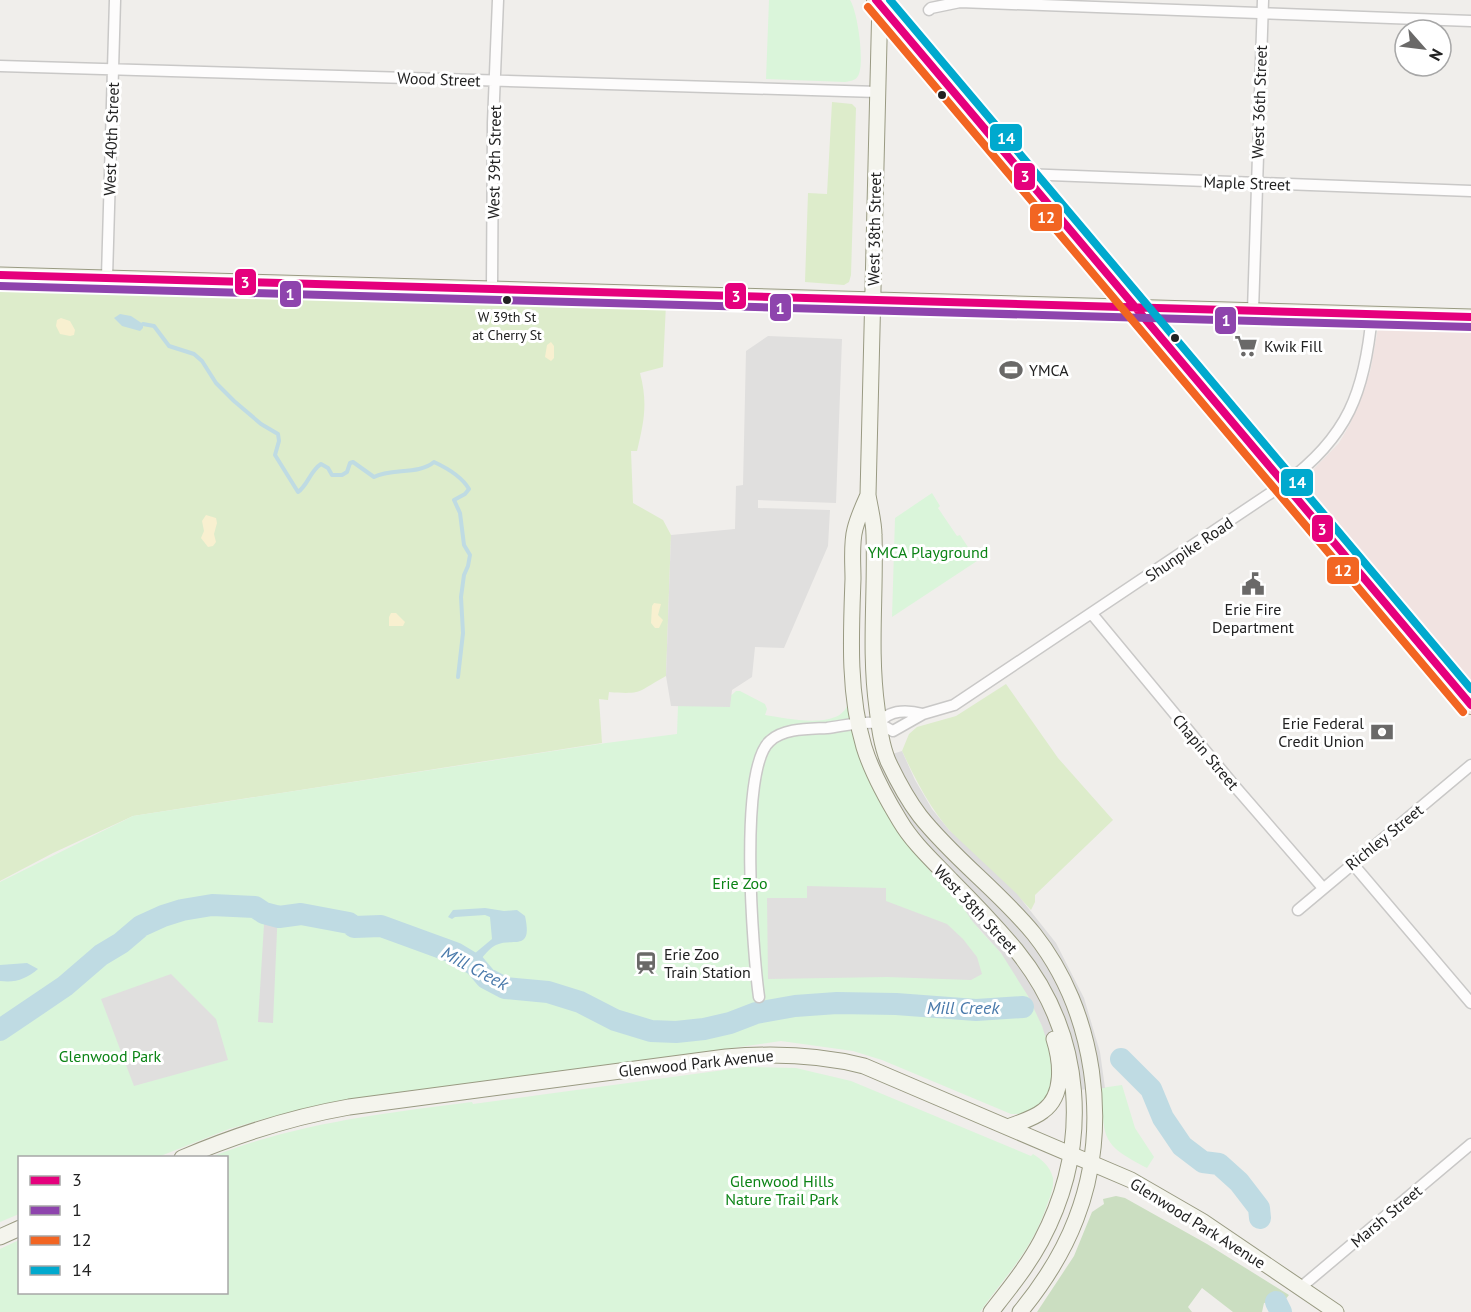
<svg xmlns="http://www.w3.org/2000/svg" width="1471" height="1312" viewBox="0 0 1471 1312" font-family="'PT Sans',sans-serif">
<style>
.commercial{fill:#f1e3e1}
.grass{fill:#ddeccb}
.forest{fill:#cbdec1}
.sand{fill:#f8f0d0}
.park{fill:#daf5da}
.parking{fill:#e0dfde}
.water{fill:#bfdbe3}
.pier{fill:#dedddd}
.lines{fill:none;stroke-linecap:round;stroke-linejoin:round}
.stream{stroke:#bfdbe3;stroke-width:4}
.river{stroke:#bfdbe3;stroke-width:22}
.street-casing{stroke:#c9c8c7;stroke-width:13}
.secondary-casing{stroke:#999a82;stroke-width:17}
.primary-casing{stroke:#a79c86;stroke-width:20}
.street{stroke:#fdfcfc;stroke-width:10}
.secondary{stroke:#f4f4ed;stroke-width:15}
.primary{stroke:#f3ede7;stroke-width:18}
.bus-1-casing{stroke:#fff;stroke-width:12}
.bus-2-casing{stroke:#fff;stroke-width:12}
.bus-3-casing{stroke:#fff;stroke-width:12}
.bus-4-casing{stroke:#fff;stroke-width:12}
.bus-1{stroke:#e5007d;stroke-width:8}
.bus-2{stroke:#8e44ad;stroke-width:8}
.bus-3{stroke:#f26522;stroke-width:8}
.bus-4{stroke:#00a9ce;stroke-width:8}
.bus-dot{fill:#222;stroke:#fff;stroke-width:2}
.labels{text-anchor:middle;dominant-baseline:central;stroke-width:6;stroke-linejoin:round;paint-order:stroke}
.bus-label{font-size:14px;fill:#222;stroke:#fff}
.street-label{font-size:16px;fill:#222;stroke:#fff}
.poi-label{font-size:16px;fill:#222;stroke:#fff;text-anchor:start}
.park-label{font-size:16px;fill:#0c8416;stroke:#fff}
.water-label{font-size:18px;font-style:italic;fill:#4a7aab;stroke:#fff}
.line-badge{stroke:#fff;stroke-width:2}
.badge-label{font-size:16px;text-anchor:middle;font-weight:bold;fill:#fff}
</style>
<rect width="100%" height="100%" fill="#f0eeeb"/>
<path class="commercial" d="M 1379,323 L 1471,327 L 1471,683 L 1416,614 L 1370,562 L 1306,485 L 1305,478 L 1339,443 L 1350,424 L 1370,372 Z"/>
<path class="grass" d="M 832,102 L 852,104 L 856,108 L 851,275 L 849,282 L 844,285 L 805,282 L 808,193 L 827,194 Z
M 0,285 L 666,304 L 663,367 L 640,373 C 648,403 644,422 637,451 L 631,451 L 633,503 L 663,520 L 671,535 L 666,676 C 638,691 644,695 609,692 L 608,700 L 599,699 L 602,743 L 133,816 L 53,853 L 0,881 Z
M 1006,684 L 1058,758 L 1113,820 L 1035,895 L 1035,902 L 1031,910 C 1010,886 985,867 963,845 C 935,818 918,785 902,751 L 909,734 L 917,727 L 956,716 Z"/>
<path class="forest" d="M 1116,1196 L 1125,1198 L 1207,1244 L 1289,1295 L 1284,1301 L 1264,1303 L 1262,1312 L 1233,1312 L 1202,1288 L 1188,1307 L 1192,1312 L 1037,1312 L 1074,1256 L 1092,1212 L 1104,1204 L 1103,1199 Z"/>
<path class="sand" d="M 61,318 L 70,321 L 75,330 L 74,335 L 70,336 L 60,334 L 56,326 L 57,320 Z
M 551,342 L 554,346 L 554,358 L 551,361 L 545,357 L 547,345 Z
M 206,515 L 216,518 L 217,523 L 214,534 L 216,542 L 213,546 L 208,547 L 201,538 L 204,531 L 202,521 Z
M 654,603 L 661,604 L 658,615 L 663,620 L 659,628 L 655,628 L 651,623 L 652,606 Z
M 391,613 L 396,613 L 405,622 L 403,626 L 389,626 L 389,617 Z"/>
<path class="park" d="M 769,0 L 850,0 C 858,12 865,65 858,76 C 855,81 850,81 845,82 L 766,79 Z
M 932,493 L 940,506 L 938,508 L 957,536 L 960,535 L 977,561 L 892,617 L 895,518 Z
M 736,691 L 740,691 L 765,704 L 767,709 L 765,715 C 785,718 837,730 847,706 C 858,746 869,785 891,820 C 907,848 932,869 953,892 C 961,901 967,912 974,922 C 981,933 992,942 1001,953 C 1024,984 1063,1050 1049,1090 C 1043,1110 1030,1114 1011,1114 L 882,1060 L 853,1051 L 781,1041 L 602,1067 L 494,1080 L 267,1118 L 229,1129 L 158,1157 L 20,1158 L 19,1214 L 0,1222 L 0,882 L 133,816 L 606,743 L 677,734 L 678,706 C 697,706 723,705 736,691 Z
M 746,1067 L 796,1068 L 851,1081 L 1031,1156 L 1033,1154 C 1042,1160 1050,1166 1053,1178 C 1054,1188 1050,1197 1047,1205 C 1032,1250 1006,1275 980,1312 L 0,1312 L 0,1249 L 19,1240 L 20,1292 L 226,1292 L 226,1158 L 211,1157 C 293,1124 384,1113 472,1102 L 473,1104 Z
M 1122,1085 L 1135,1128 L 1154,1157 L 1147,1168 C 1099,1143 1105,1139 1101,1088 Z"/>
<path class="parking" d="M 768,336 L 842,339 L 836,503 L 758,500 L 758,508 L 830,510 L 828,546 L 784,648 L 755,647 L 752,677 L 732,690 L 730,707 L 671,706 L 666,676 L 671,535 L 735,529 L 736,486 L 743,485 L 746,351 Z
M 807,886 L 886,888 L 886,901 L 947,924 L 963,939 L 977,957 L 982,974 L 971,980 L 887,977 L 768,979 L 767,898 L 807,898 Z
M 171,974 L 216,1019 L 228,1060 L 134,1086 L 101,999 Z"/>
<path class="water" d="M 120,314 L 131,316 L 143,324 L 143,328 L 140,331 L 122,326 L 114,318 Z
M 485,908 L 504,911 L 517,910 L 525,916 C 533,953 513,937 496,945 C 491,947 486,953 482,958 L 474,954 L 492,939 L 490,917 L 485,915 L 455,917 L 452,919 L 448,917 L 453,910 Z
M 27,963 L 38,969 C 26,979 16,983 0,981 L 0,965 Z"/>
<path class="pier" d="M 902,751 L 915,780 L 932,809 L 949,830 L 1017,894 L 1056,943 L 1084,998 L 1100,1052 L 1105,1088 L 1051,1092 L 1053,1078 L 1048,1045 L 1042,1026 L 1028,996 L 1001,953 L 973,922 L 953,893 L 929,870 L 904,839 L 892,823 L 874,791 L 863,763 Z
M 265,908 L 278,908 L 273,1023 L 258,1022 Z"/>
<g class="lines">
<path class="stream" d="M 143,324 L 154,326 L 169,346 L 194,354 L 202,361 L 216,383 L 234,401 L 261,424 L 278,434 L 279,441 L 275,455 L 298,492 C 308,485 310,471 321,464 L 328,468 L 332,475 L 342,475 L 347,472 L 350,463 L 353,462 L 374,477 C 391,468 419,475 434,462 C 447,468 462,477 469,489 L 465,494 L 454,500 L 460,513 L 464,545 L 470,555 L 468,566 L 464,575 L 461,597 L 463,633 L 458,677"/>
<path class="river" d="M 0,1030 L 65,986 L 101,955 L 121,943 L 141,926 L 163,916 L 182,910 L 212,905 L 255,907 L 264,913 L 279,917 L 301,914 L 349,923 L 354,927 L 381,926 L 455,953 L 475,965 L 486,978 L 505,988 L 548,992 L 580,1002 L 615,1020 L 651,1031 L 676,1032 L 704,1029 L 730,1023 L 756,1013 L 795,1006 L 837,1003 L 896,1004 L 976,1010 L 1023,1007
M 1121,1059 L 1151,1089 L 1163,1118 L 1182,1146 L 1203,1162 L 1219,1164 L 1239,1182 L 1259,1208 L 1260,1218
M 1276,1302 L 1281,1312"/>
<g class="street-casing">
<path id="street" d="M 929,10 L 931,8 L 960,2 L 1471,21
M 0,66 L 878,92
M 1023,174 L 1471,191
M 107,277 L 115,0
M 492,288 L 493,123 L 498,0
M 1253,311 L 1263,0
M 1092,614 L 1232,783 L 1323,888
M 879,723 C 890,709 907,710 923,714
M 1352,863 L 1471,1003
M 1298,910 L 1471,765
M 759,997 C 753,954 738,768 770,741 C 784,728 809,729 827,728 C 843,726 861,721 877,723 C 882,724 888,729 893,731 L 923,714 L 954,705 L 1284,484 C 1348,437 1365,392 1372,314
M 1300,1288 L 1471,1144"/>
</g>
<g class="secondary-casing">
<path id="secondary" d="M 880,0 L 868,495 C 870,508 874,522 874,535 C 876,593 869,650 877,708 C 879,725 881,744 888,761 C 897,780 907,799 920,816 C 954,859 999,891 1034,934 C 1095,1011 1112,1127 1076,1219 C 1063,1253 1043,1284 1020,1312
M 0,275 L 1471,317
M 868,495 C 863,506 858,517 855,529 C 851,544 853,563 853,579 C 851,634 848,693 864,747 C 872,773 886,798 900,821 C 913,843 933,861 951,880 C 973,902 995,925 1016,950 C 1085,1035 1092,1145 1041,1241 C 1027,1267 1009,1289 991,1312
M 1008,1127 C 1020,1122 1033,1119 1043,1111 C 1065,1095 1061,1061 1054,1039
M 182,1158 C 236,1135 292,1117 349,1107 L 726,1057 C 773,1053 817,1054 864,1066 L 1131,1180 L 1202,1221 L 1336,1312
M 0,1237 L 20,1228"/>
</g>
<g class="primary-casing">
<path id="primary" d="M 876,0 L 1471,705"/>
</g>
<use href="#street" class="street"/>
<use href="#secondary" class="secondary"/>
<use href="#primary" class="primary"/>
<g class="bus-1-casing">
<path id="bus-1" d="M 876,0 L 1471,705
M 0,275 L 1471,317"/>
</g>
<g class="bus-2-casing">
<path id="bus-2" d="M 0,286 L 1471,327"/>
</g>
<g class="bus-3-casing">
<path id="bus-3" d="M 868,7 L 1463,712"/>
</g>
<g class="bus-4-casing">
<path id="bus-4" d="M 890,0 L 1471,689"/>
</g>
<use href="#bus-1" class="bus-1"/>
<use href="#bus-2" class="bus-2"/>
<use href="#bus-3" class="bus-3"/>
<use href="#bus-4" class="bus-4"/>
</g>
<defs>
<g id="supermarket-bare" transform="scale(1.8)"><path d="M-6-5.5h2.5l.6 2H6L4.5 2H-2.5L-4.4-4H-6ZM-1.5 3.2a1.3 1.3 0 1 0 .1 0ZM3 3.2a1.3 1.3 0 1 0 .1 0Z" fill="#6a6968" stroke="#fff" stroke-width="2.5" paint-order="stroke"/></g>
<g id="stadium-bare" transform="scale(1.8)"><path d="M0-5a6.5 5 0 1 0 0 10a6.5 5 0 1 0 0-10ZM-3.5-1.8h7v3.6h-7Z" fill="#6a6968" stroke="#fff" stroke-width="2.5" paint-order="stroke"/></g>
<g id="civic-bare" transform="scale(1.8)"><path d="M-.6-6.5H3V-4.5H.6V-3L4-1V1h2V6H-6V1h2V-1L-.6-3ZM-1.2 2.5V6h2.4V2.5Z" fill="#6a6968" stroke="#fff" stroke-width="2.5" paint-order="stroke"/></g>
<g id="bank-bare" transform="scale(1.8)"><path d="M-6-4H6V4H-6ZM0-2.3a2.3 2.3 0 1 0 0 4.6a2.3 2.3 0 1 0 0-4.6Z" fill="#6a6968" stroke="#fff" stroke-width="2.5" paint-order="stroke"/></g>
<g id="station-bare" transform="scale(1.8)"><path d="M-3-6H3Q5-6 5-4V2Q5 4 3 4L4.5 6H3L1.5 4h-3L-3 6H-4.5L-3 4Q-5 4-5 2V-4Q-5-6-3-6ZM-3.5-4v3h7v-3ZM-3.5 1v1.5H-2V1ZM2 1v1.5H3.5V1Z" fill="#6a6968" stroke="#fff" stroke-width="2.5" paint-order="stroke"/></g>
</defs>
<g fill-rule="evenodd">
<use href="#supermarket-bare" x="1246" y="346"/>
<use href="#stadium-bare" x="1011" y="370"/>
<use href="#civic-bare" x="1253" y="584"/>
<use href="#bank-bare" x="1382" y="732"/>
<use href="#station-bare" x="646" y="963"/>
</g>
<g class="bus-dot">
<circle cx="942" cy="95" r="5"/>
<circle cx="507" cy="300" r="5"/>
<circle cx="1175" cy="338" r="5"/>
</g>
<g class="labels">
<g class="bus-label">
<text x="507" y="317">W 39th St<tspan x="507" dy="18">at Cherry St</tspan></text>
</g>
<g class="street-label">
<text transform="translate(439 79) rotate(2)">Wood Street</text>
<text transform="translate(1259 102) rotate(-88)">West 36th Street</text>
<text transform="translate(111 139) rotate(-88)">West 40th Street</text>
<text transform="translate(494 162) rotate(-89)">West 39th Street</text>
<text transform="translate(1247 183) rotate(2)">Maple Street</text>
<text transform="translate(874 229) rotate(-89)">West 38th Street</text>
<text transform="translate(1189 549) rotate(-34)">Shunpike Road</text>
<text transform="translate(1206 752) rotate(50)">Chapin Street</text>
<text transform="translate(1384 837) rotate(-39)">Richley Street</text>
<text transform="translate(976 909) rotate(47)">West 38th Street</text>
<text transform="translate(696 1063) rotate(-6)">Glenwood Park Avenue</text>
<text transform="translate(1386 1216) rotate(-40)">Marsh Street</text>
<text transform="translate(1198 1223) rotate(32)">Glenwood Park Avenue</text>
</g>
<g class="poi-label">
<text x="1264" y="346">Kwik Fill</text>
<text x="1029" y="370">YMCA</text>
<text x="1253" y="609" text-anchor="middle">Erie Fire<tspan x="1253" dy="18">Department</tspan></text>
<text x="1364" y="723" text-anchor="end">Erie Federal<tspan x="1364" dy="18">Credit Union</tspan></text>
<text x="664" y="954">Erie Zoo<tspan x="664" dy="18">Train Station</tspan></text>
</g>
<g class="park-label">
<text x="928" y="552">YMCA Playground</text>
<text x="740" y="883">Erie Zoo</text>
<text x="110" y="1056">Glenwood Park</text>
<text x="782" y="1181">Glenwood Hills<tspan x="782" dy="18">Nature Trail Park</tspan></text>
</g>
<g class="water-label">
<text transform="translate(475 968) rotate(28)">Mill Creek</text>
<text x="963" y="1007">Mill Creek</text>
</g>
</g>
<g class="line-badge">
<rect x="989" y="123" width="34" height="29" rx="6" fill="#00a9ce"/>
<rect x="1013" y="162" width="23" height="29" rx="6" fill="#e5007d"/>
<rect x="1029" y="203" width="34" height="29" rx="6" fill="#f26522"/>
<rect x="234" y="268" width="23" height="28" rx="6" fill="#e5007d"/>
<rect x="279" y="280" width="23" height="28" rx="6" fill="#8e44ad"/>
<rect x="724" y="282" width="23" height="28" rx="6" fill="#e5007d"/>
<rect x="769" y="293" width="23" height="29" rx="6" fill="#8e44ad"/>
<rect x="1214" y="306" width="23" height="29" rx="6" fill="#8e44ad"/>
<rect x="1280" y="468" width="34" height="29" rx="6" fill="#00a9ce"/>
<rect x="1311" y="514" width="23" height="29" rx="6" fill="#e5007d"/>
<rect x="1326" y="556" width="34" height="29" rx="6" fill="#f26522"/>
</g>
<g class="badge-label">
<text x="1006" y="144">14</text>
<text x="1025" y="182">3</text>
<text x="1046" y="223">12</text>
<text x="245" y="288">3</text>
<text x="290" y="300">1</text>
<text x="736" y="302">3</text>
<text x="780" y="314">1</text>
<text x="1226" y="326">1</text>
<text x="1297" y="488">14</text>
<text x="1322" y="535">3</text>
<text x="1343" y="576">12</text>
</g>
<rect x="18" y="1156" width="210" height="138" fill="#ffffff" stroke="#a7a7a7" stroke-width="1.5"/>
<rect x="30" y="1176" width="30" height="9" fill="#e5007d" stroke="#a7a7a7" stroke-width="1.5"/>
<text x="72" y="1186" font-size="18" fill="#222222">3</text>
<rect x="30" y="1206" width="30" height="9" fill="#8e44ad" stroke="#a7a7a7" stroke-width="1.5"/>
<text x="72" y="1216" font-size="18" fill="#222222">1</text>
<rect x="30" y="1236" width="30" height="9" fill="#f26522" stroke="#a7a7a7" stroke-width="1.5"/>
<text x="72" y="1246" font-size="18" fill="#222222">12</text>
<rect x="30" y="1266" width="30" height="9" fill="#00a9ce" stroke="#a7a7a7" stroke-width="1.5"/>
<text x="72" y="1276" font-size="18" fill="#222222">14</text>
<g transform="translate(1423 48) rotate(118)"><circle r="28" fill="#ffffff" stroke="#a7a7a7" stroke-width="1.5"/>
<path d="M0-4.5L10 22L0 15L-10 22Z" fill="#6a6968"/>
<text y="-9" font-size="16" font-weight="bold" text-anchor="middle" fill="#222222">N</text>
</g>
</svg>
